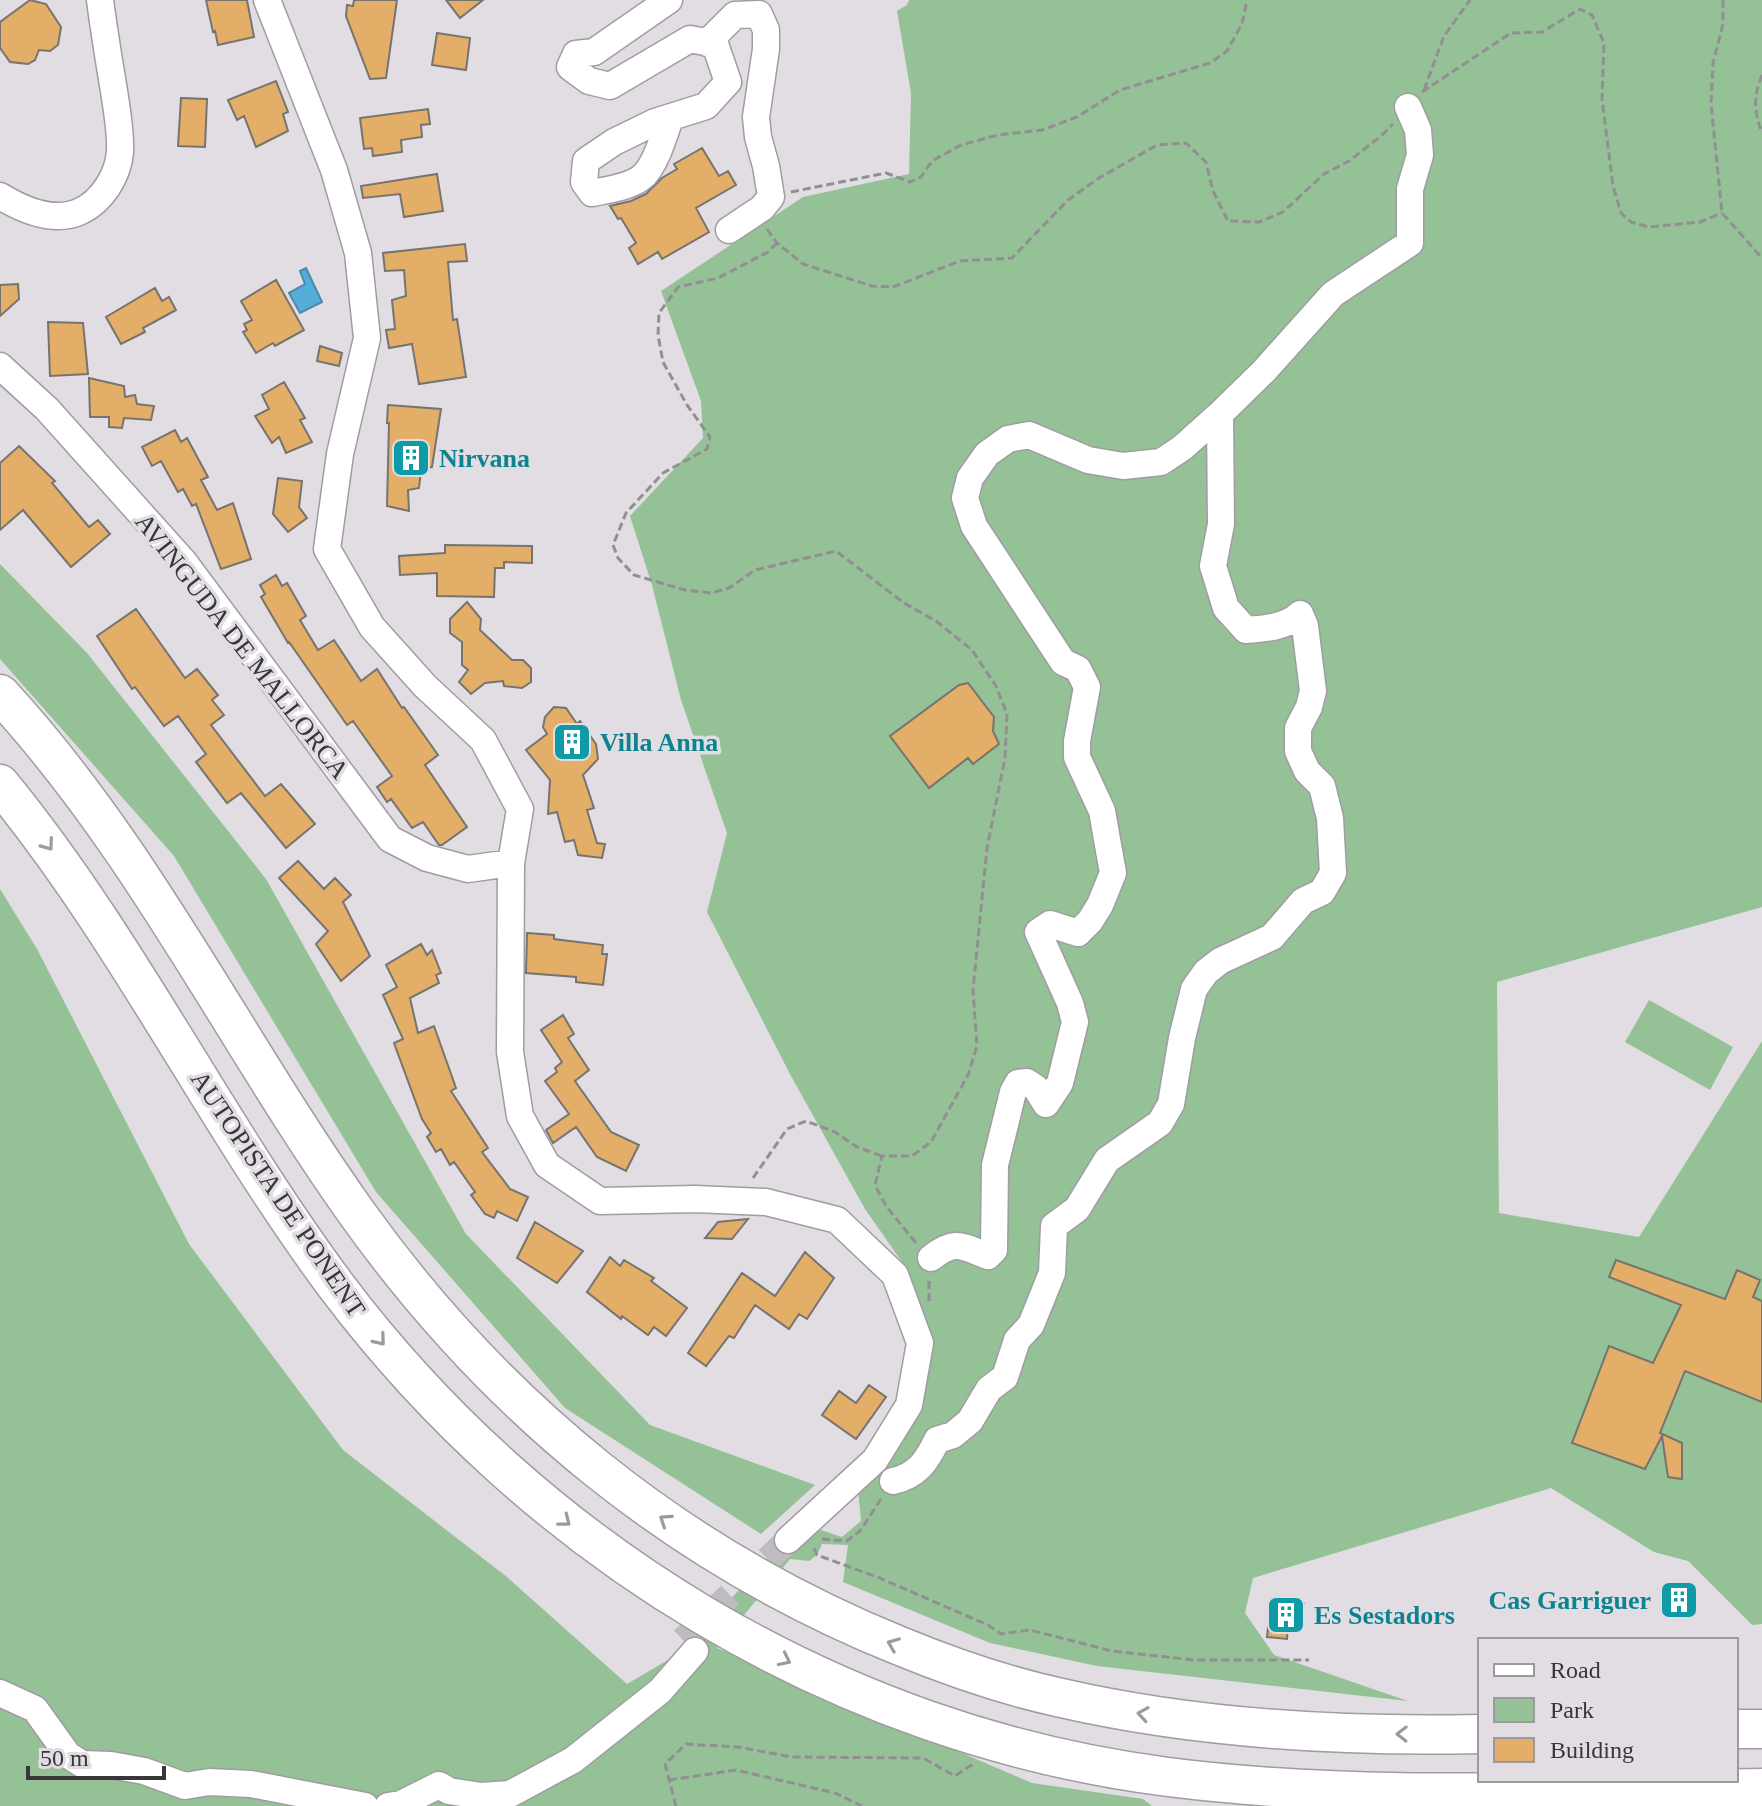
<svg xmlns="http://www.w3.org/2000/svg" width="1762" height="1806" viewBox="0 0 1762 1806" font-family="Georgia,serif">
<style>
.green{fill:#94c195}
.water{fill:#53aeda;stroke:#4b8aa9;stroke-width:2}
.building{fill:#e3ae68;stroke:#77736f;stroke-width:2}
.lines{fill:none;stroke-linecap:round;stroke-linejoin:round}
.minor-tunnel{stroke:#bfbcc1;stroke-width:26;stroke-dasharray:26 13;stroke-linecap:butt}
.minor-casing{stroke:#a09ca2;stroke-width:29}
.highway-casing{stroke:#a09ca2;stroke-width:41}
.path{stroke:#928f93;stroke-width:3;stroke-dasharray:8 4;stroke-linecap:butt}
.minor{stroke:#fff;stroke-width:26}
.highway{stroke:#fff;stroke-width:38}
.oneway{stroke:#9b9a9c}
.labels{text-anchor:middle;dominant-baseline:central;stroke-width:7;stroke-linejoin:round;paint-order:stroke}
.culture-label{font-size:26px;font-weight:bold;fill:#0d838f;stroke:#e1dde3;text-anchor:start}
.street-label{font-size:26px;fill:#373638;stroke:#e1dde3}
</style>
<rect width="100%" height="100%" fill="#e1dde3"/>
<path class="green" d="M 909,0 L 1762,0 L 1762,907 L 1497,982 L 1499,1213 L 1639,1237 L 1762,1041 L 1762,1624 L 1752,1625 L 1688,1561 L 1654,1552 L 1551,1488 L 1253,1578 L 1245,1613 L 1274,1655 L 1408,1701 L 1097,1666 L 990,1643 L 843,1582 L 848,1545 L 822,1544 L 817,1555 L 809,1561 L 790,1559 L 717,1648 L 1032,1783 L 1143,1799 L 1152,1806 L 0,1806 L 0,889 L 37,949 L 189,1244 L 343,1450 L 507,1577 L 627,1684 L 685,1650 L 773,1552 L 797,1547 L 815,1528 L 842,1537 L 861,1521 L 858,1489 L 928,1372 L 922,1310 L 902,1262 L 865,1209 L 791,1076 L 707,912 L 727,833 L 681,700 L 652,585 L 630,516 L 703,438 L 701,401 L 661,291 L 803,197 L 909,174 L 911,93 L 897,11 L 907,5 Z
M 0,564 L 87,653 L 266,879 L 466,1234 L 650,1425 L 815,1485 L 761,1534 L 565,1408 L 376,1192 L 174,856 L 0,659 Z
M 1649,1000 L 1733,1047 L 1710,1090 L 1625,1042 Z"/>
<path class="water" d="M 306,268 L 322,302 L 300,313 L 289,293 L 305,284 L 300,271 Z"/>
<path class="building" d="M 30,0 L 46,4 L 61,27 L 58,45 L 50,51 L 39,50 L 35,60 L 28,64 L 10,62 L 0,48 L 0,22 Z
M 206,0 L 247,0 L 254,37 L 218,45 L 215,31 L 213,32 Z
M 354,0 L 397,0 L 386,78 L 370,79 L 346,16 L 347,5 L 353,6 Z
M 446,0 L 483,0 L 460,18 Z
M 437,33 L 470,38 L 466,70 L 432,65 Z
M 276,81 L 288,112 L 283,114 L 288,131 L 256,147 L 244,116 L 237,120 L 228,100 Z
M 181,98 L 207,99 L 205,147 L 178,146 Z
M 428,109 L 430,124 L 421,125 L 422,137 L 401,140 L 402,152 L 373,156 L 372,148 L 364,149 L 360,118 Z
M 702,148 L 719,176 L 728,171 L 736,185 L 696,208 L 709,232 L 662,259 L 658,252 L 638,264 L 629,248 L 636,243 L 621,218 L 618,219 L 610,206 L 631,201 L 646,194 L 662,178 L 677,169 L 674,164 Z
M 437,174 L 443,211 L 404,217 L 400,194 L 363,198 L 361,186 Z
M 465,244 L 467,261 L 448,262 L 453,320 L 457,319 L 466,377 L 419,384 L 412,344 L 389,348 L 386,330 L 395,329 L 392,300 L 406,296 L 404,270 L 385,271 L 383,253 Z
M 276,280 L 304,330 L 275,346 L 273,343 L 256,353 L 243,332 L 247,330 L 244,324 L 252,320 L 241,301 Z
M 18,284 L 19,299 L 0,316 L 0,285 Z
M 155,288 L 162,301 L 169,297 L 176,310 L 143,328 L 145,332 L 121,344 L 106,317 Z
M 48,322 L 83,323 L 88,374 L 50,376 Z
M 320,346 L 342,353 L 339,366 L 317,361 Z
M 89,378 L 124,386 L 125,397 L 135,395 L 137,404 L 154,406 L 151,420 L 124,418 L 122,428 L 109,427 L 109,417 L 90,417 Z
M 284,382 L 305,418 L 300,420 L 312,442 L 286,453 L 279,437 L 272,443 L 255,416 L 269,409 L 262,395 Z
M 388,405 L 441,409 L 432,467 L 421,470 L 419,488 L 408,490 L 409,511 L 387,506 L 389,423 L 387,423 Z
M 175,430 L 181,442 L 187,438 L 208,477 L 201,480 L 217,510 L 233,503 L 251,559 L 221,569 L 196,504 L 192,506 L 183,489 L 178,492 L 161,461 L 152,466 L 142,447 Z
M 19,446 L 55,481 L 52,483 L 89,527 L 98,520 L 110,534 L 71,567 L 23,510 L 0,530 L 0,463 Z
M 278,478 L 302,481 L 299,507 L 307,518 L 288,532 L 273,514 Z
M 445,545 L 532,546 L 532,563 L 504,562 L 504,568 L 495,568 L 494,597 L 437,596 L 437,573 L 400,575 L 399,556 L 445,553 Z
M 276,575 L 282,586 L 287,583 L 306,616 L 300,620 L 318,650 L 334,640 L 361,681 L 377,669 L 402,708 L 404,707 L 438,755 L 425,765 L 467,827 L 442,845 L 439,845 L 423,822 L 412,828 L 391,799 L 387,802 L 377,787 L 392,776 L 353,721 L 347,725 L 289,642 L 288,643 L 261,597 L 265,594 L 260,585 Z
M 467,602 L 481,619 L 480,630 L 512,660 L 523,660 L 531,668 L 531,682 L 522,688 L 504,686 L 503,681 L 485,683 L 471,694 L 459,682 L 468,670 L 462,665 L 462,642 L 450,633 L 450,619 Z
M 136,609 L 185,678 L 197,669 L 218,695 L 212,700 L 224,715 L 211,725 L 265,796 L 281,784 L 315,824 L 286,848 L 241,793 L 227,803 L 196,762 L 206,754 L 178,716 L 164,726 L 135,687 L 132,689 L 97,636 Z
M 968,683 L 994,717 L 993,731 L 999,744 L 973,764 L 968,758 L 929,788 L 890,736 L 959,685 Z
M 554,707 L 566,708 L 577,724 L 580,721 L 596,744 L 598,759 L 583,775 L 594,808 L 587,810 L 597,843 L 605,844 L 602,858 L 578,855 L 574,840 L 565,842 L 557,812 L 548,814 L 550,780 L 526,750 L 547,734 L 543,727 L 545,717 Z
M 298,861 L 324,889 L 335,878 L 351,895 L 343,902 L 370,956 L 341,981 L 316,944 L 328,931 L 279,878 Z
M 527,933 L 554,935 L 554,939 L 603,945 L 602,954 L 607,954 L 603,985 L 576,982 L 576,977 L 526,973 Z
M 421,944 L 427,955 L 432,950 L 441,973 L 436,975 L 439,983 L 410,998 L 418,1033 L 434,1026 L 456,1088 L 451,1091 L 488,1148 L 482,1152 L 510,1189 L 528,1197 L 517,1221 L 497,1211 L 494,1218 L 485,1214 L 471,1195 L 475,1192 L 454,1162 L 450,1165 L 441,1149 L 436,1152 L 427,1137 L 431,1133 L 422,1119 L 394,1043 L 403,1039 L 383,995 L 397,987 L 386,965 Z
M 563,1015 L 574,1034 L 568,1038 L 589,1070 L 575,1081 L 611,1132 L 639,1145 L 626,1171 L 597,1157 L 576,1127 L 553,1143 L 546,1130 L 569,1114 L 545,1081 L 557,1072 L 555,1068 L 562,1062 L 541,1030 Z
M 748,1219 L 732,1239 L 705,1238 L 718,1222 Z
M 535,1222 L 583,1251 L 557,1283 L 517,1258 Z
M 805,1252 L 834,1278 L 807,1319 L 799,1314 L 789,1329 L 755,1305 L 734,1338 L 729,1336 L 706,1366 L 688,1353 L 742,1273 L 775,1296 Z
M 610,1257 L 620,1266 L 624,1260 L 654,1278 L 651,1281 L 687,1308 L 666,1336 L 654,1327 L 648,1335 L 622,1316 L 621,1319 L 587,1292 Z
M 1616,1260 L 1725,1299 L 1737,1270 L 1760,1280 L 1753,1297 L 1762,1301 L 1762,1402 L 1685,1371 L 1660,1433 L 1682,1443 L 1682,1479 L 1668,1477 L 1662,1436 L 1645,1469 L 1572,1443 L 1609,1346 L 1653,1363 L 1681,1305 L 1609,1277 Z
M 869,1385 L 886,1397 L 856,1439 L 822,1415 L 839,1391 L 856,1403 Z
M 1271,1599 L 1304,1603 L 1301,1628 L 1288,1626 L 1287,1639 L 1267,1637 Z"/>
<g class="lines">
<path class="minor-tunnel" d="M 683,1640 L 788,1540"/>
<g class="minor-casing">
<path id="minor" d="M 267,0 L 334,170 L 358,253 L 367,338 L 340,454 L 327,549 L 372,627 L 425,686 L 483,740 L 520,809 L 511,863 L 510,1052 L 520,1116 L 547,1165 L 600,1201 L 695,1199 L 766,1202 L 837,1220 L 895,1275 L 920,1343 L 909,1405 L 875,1460 L 788,1540
M 669,0 L 594,52 L 576,54 L 570,67 L 589,81 L 610,86 L 690,39 L 715,44 L 728,82 L 706,106 L 655,122 L 614,142 L 586,161 L 584,182 L 592,193 C 606,190 631,187 642,177 C 655,167 665,133 670,118
M 707,43 L 735,15 L 759,14 L 766,30 L 766,49 L 756,117 L 758,137 L 766,166 L 771,197 L 762,208 L 729,230
M 0,196 C 23,210 54,224 81,211 C 102,201 118,176 120,152 C 121,132 117,111 114,91 C 109,61 104,30 100,0
M 0,366 L 47,409 L 184,562 L 390,839 L 427,858 L 468,869 L 511,863
M 931,1258 C 955,1239 961,1246 988,1256 L 994,1250 L 995,1165 L 1013,1092 L 1018,1083 L 1027,1082 L 1036,1088 L 1046,1104 L 1060,1083 L 1075,1022 L 1070,1003 L 1038,932 L 1050,924 L 1078,933 L 1090,921 L 1100,905 L 1113,873 L 1102,811 L 1077,757 L 1077,741 L 1087,687 L 1078,669 L 1063,662 L 974,526 L 965,498 L 970,478 L 987,454 L 1008,439 L 1029,435 L 1088,460 L 1123,466 L 1161,462 L 1182,448 L 1220,414
M 893,1481 C 917,1476 927,1461 937,1440 L 953,1435 L 970,1421 L 989,1389 L 1005,1377 L 1017,1340 L 1031,1325 L 1052,1273 L 1054,1226 L 1077,1209 L 1107,1160 L 1160,1123 L 1171,1104 L 1182,1038 L 1194,989 L 1206,972 L 1220,961 L 1272,937 L 1303,901 L 1322,892 L 1333,873 L 1330,818 L 1322,786 L 1307,771 L 1298,751 L 1298,728 L 1309,707 L 1313,691 L 1305,626 L 1300,614 C 1287,627 1264,629 1246,630 L 1226,608 L 1213,566 L 1221,524 L 1220,414 L 1264,371 L 1333,294 L 1410,243 L 1410,189 L 1420,155 L 1418,130 L 1408,107
M 0,1693 L 35,1709 L 68,1755 L 82,1764 L 111,1765 L 144,1771 L 185,1786 L 209,1782 L 251,1784 L 365,1806
M 388,1806 L 401,1804 L 439,1785 L 449,1791 L 481,1796 L 510,1794 L 573,1760 L 660,1691 L 695,1651"/>
</g>
<g class="highway-casing">
<path id="highway" d="M 0,694 C 143,849 234,1040 356,1212 C 495,1407 677,1556 900,1646 C 951,1667 1003,1685 1057,1697 C 1195,1729 1338,1737 1480,1734
M 0,784 C 128,940 216,1125 337,1287 C 536,1551 838,1735 1168,1777 C 1366,1802 1564,1790 1762,1788
M 1736,1729 L 1762,1729"/>
</g>
<path class="path" d="M 1723,0 L 1723,24 L 1713,63 L 1711,104 L 1722,213 L 1762,258
M 1762,75 C 1753,97 1754,111 1762,133
M 1424,90 L 1444,36 L 1470,0
M 1422,92 L 1511,33 L 1542,32 L 1580,9 L 1592,15 L 1604,43 L 1602,99 L 1613,186 L 1621,213 L 1631,222 L 1649,227 L 1700,222 L 1722,213
M 791,192 L 886,173 L 910,182 L 921,177 L 932,161 L 961,145 L 998,135 L 1042,130 L 1077,117 L 1120,90 L 1210,63 L 1227,51 L 1242,24 L 1247,0
M 767,229 L 777,243 L 803,264 L 872,286 L 893,287 L 960,261 L 1012,258 L 1068,200 L 1099,178 L 1157,145 L 1186,143 L 1206,162 L 1213,191 L 1228,221 L 1259,222 L 1283,212 L 1324,174 L 1349,161 L 1381,136 L 1393,124
M 777,243 L 768,252 L 718,278 L 678,287 L 659,313 L 658,335 L 663,362 L 687,405 L 710,437 L 707,449 L 663,473 L 626,513 L 613,545 L 618,558 L 634,575 L 685,590 L 711,593 L 729,588 L 755,570 L 836,551 L 904,603 L 936,621 L 972,650 L 996,686 L 1007,714 L 1005,758 L 987,848 L 973,990 L 977,1046 L 968,1075 L 931,1142 L 912,1156 L 882,1156 L 875,1185 L 886,1206 L 916,1243
M 753,1178 L 787,1129 L 806,1121 L 835,1132 L 857,1147 L 882,1156
M 929,1301 L 929,1280
M 822,1539 L 847,1541 L 860,1531 L 881,1499
M 814,1548 L 817,1555 L 877,1577 L 988,1625 L 1001,1634 L 1030,1630 L 1112,1651 L 1194,1660 L 1309,1660
M 669,1780 L 736,1770 L 835,1793 L 862,1806
M 676,1806 L 665,1764 L 686,1744 L 738,1747 L 791,1757 L 923,1758 L 955,1776 L 973,1764"/>
<use href="#minor" class="minor"/>
<use href="#highway" class="highway"/>
</g>
<defs><path id="oneway-chevron" d="M-2-3.5L2.5 0L-2 3.5" fill="none" stroke-width="1.6" stroke-linecap="round" stroke-linejoin="round" transform="scale(2)"/></defs>
<g class="oneway">
<use href="#oneway-chevron" transform="translate(48 845) rotate(54)"/>
<use href="#oneway-chevron" transform="translate(380 1340) rotate(50)"/>
<use href="#oneway-chevron" transform="translate(665 1520) rotate(-146)"/>
<use href="#oneway-chevron" transform="translate(565 1521) rotate(38)"/>
<use href="#oneway-chevron" transform="translate(893 1644) rotate(-158)"/>
<use href="#oneway-chevron" transform="translate(785 1660) rotate(26)"/>
<use href="#oneway-chevron" transform="translate(1143 1714) rotate(-171)"/>
<use href="#oneway-chevron" transform="translate(1402 1734) rotate(-179)"/>
</g>
<defs>
<g id="building-square" transform="scale(2)"><rect x="-9" y="-9" width="18" height="18" rx="4" fill="#0f9aa8" stroke="#e1dde3"/><path d="M-4-6H4V6H1V3H-1V6H-4ZM-2.5-4.3h1.7v1.8h-1.7ZM.8-4.3h1.7v1.8H.8ZM-2.5-1h1.7V.8h-1.7ZM.8-1h1.7V.8H.8Z" fill="#fff"/></g>
</defs>
<g fill-rule="evenodd">
<use href="#building-square" x="411" y="458"/>
<use href="#building-square" x="572" y="742"/>
<use href="#building-square" x="1679" y="1600"/>
<use href="#building-square" x="1286" y="1615"/>
</g>
<g class="labels">
<g class="culture-label">
<text x="439" y="458">Nirvana</text>
<text x="600" y="742">Villa Anna</text>
<text x="1651" y="1600" text-anchor="end">Cas Garriguer</text>
<text x="1314" y="1615">Es Sestadors</text>
</g>
<g class="street-label">
<text transform="translate(242 646) rotate(52)">AVINGUDA DE MALLORCA</text>
<text transform="translate(278 1194) rotate(56)">AUTOPISTA DE PONENT</text>
</g>
</g>
<rect x="1478" y="1638" width="260" height="144" fill="#e1dde3" stroke="#9d9a9f" stroke-width="2"/>
<rect x="1494" y="1664" width="40" height="12" fill="#ffffff" stroke="#9d9a9f" stroke-width="2"/>
<text x="1550" y="1678" font-size="24" fill="#373638">Road</text>
<rect x="1494" y="1698" width="40" height="24" fill="#94c195" stroke="#9d9a9f" stroke-width="2"/>
<text x="1550" y="1718" font-size="24" fill="#373638">Park</text>
<rect x="1494" y="1738" width="40" height="24" fill="#e3ae68" stroke="#9d9a9f" stroke-width="2"/>
<text x="1550" y="1758" font-size="24" fill="#373638">Building</text>
<path d="M28 1766v12h136v-12" fill="none" stroke="#373638" stroke-width="4"/>
<text x="40" y="1766" font-size="24" fill="#373638" stroke="#e1dde3" stroke-width="6" paint-order="stroke">50 m</text>
</svg>
